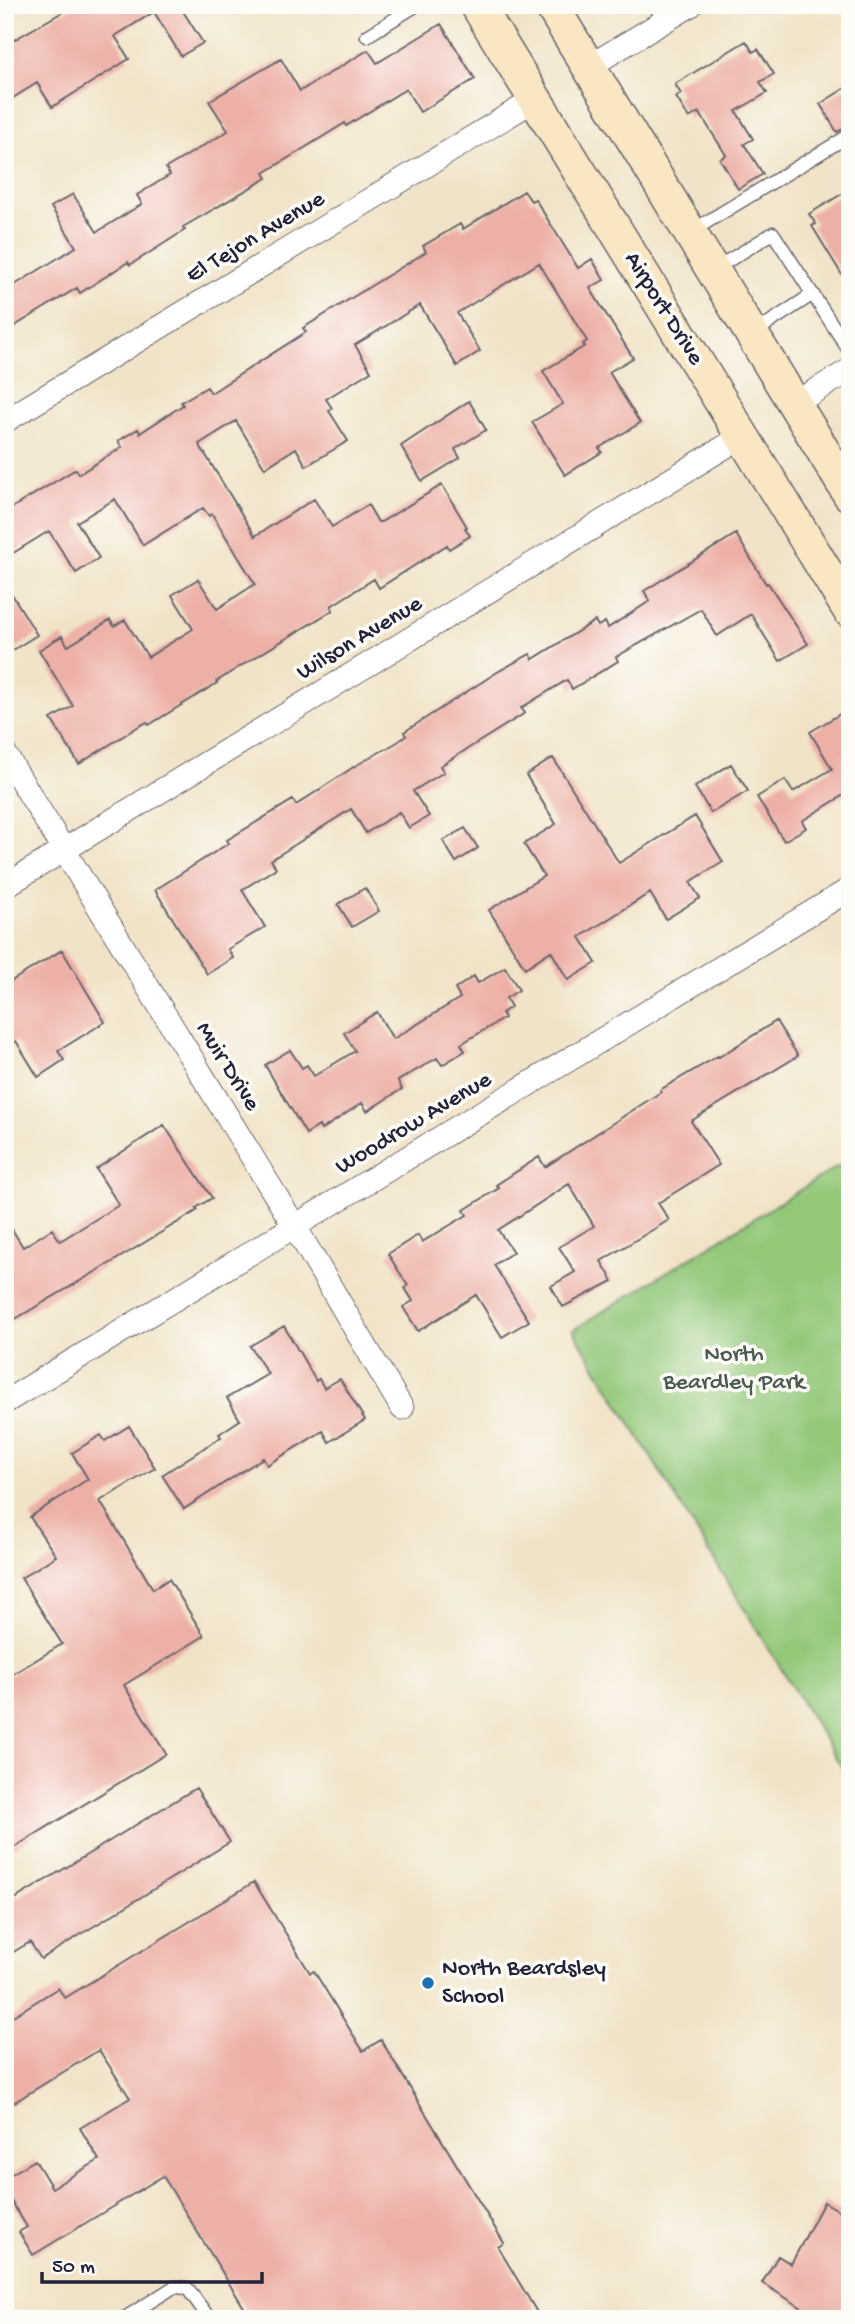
<svg xmlns="http://www.w3.org/2000/svg" width="855" height="2324" viewBox="0 0 855 2324" font-family="'Gochi Hand',sans-serif">
<style>
.green{fill:#93c879;stroke:#5a755a;stroke-width:2}
.building{fill:#edb0a7}
.lines{fill:none;stroke-linecap:round;stroke-linejoin:round}
.service-casing{stroke:#6a666c;stroke-width:15}
.minor-casing{stroke:#6a666c;stroke-width:25}
.secondary-casing{stroke:#6a666c;stroke-width:36}
.service{stroke:#fff;stroke-width:12}
.minor{stroke:#fff;stroke-width:23}
.secondary{stroke:#f9e7c3;stroke-width:33}
.poi-dot{fill:#1f6fb2;stroke:#fdfcf7;stroke-width:2.5}
.labels{text-anchor:middle;dominant-baseline:central;stroke-width:7;stroke-linejoin:round;paint-order:stroke}
.street-label{font-size:24px;fill:#22223b;stroke:#fdfcf7}
.park-label{font-size:24px;fill:#4a5c51;stroke:#fdfcf7}
.poi-label{font-size:24px;fill:#22223b;stroke:#fdfcf7;text-anchor:start}
</style>
<rect width="100%" height="100%" fill="#fdfcf7"/>
<filter id="ink" filterUnits="userSpaceOnUse"><feTurbulence type="fractalNoise" baseFrequency=".0143" numOctaves="2"/><feDisplacementMap in="SourceGraphic" scale="14" xChannelSelector="R" yChannelSelector="G"/><feConvolveMatrix kernelMatrix="1 2 1 2 8 2 1 2 1" color-interpolation-filters="sRGB"/></filter>
<filter id="wash" filterUnits="userSpaceOnUse"><feTurbulence type="fractalNoise" baseFrequency=".00686" numOctaves="4" result="noise"/><feDisplacementMap in="SourceGraphic" scale="28" xChannelSelector="R" yChannelSelector="G"/><feGaussianBlur stdDeviation="1.57" result="paint"/><feColorMatrix in="noise" values="0 0 0 0 0 0 0 0 0 0 0 0 0 0 0 0 0 1.4 0 .05"/><feComposite in="paint" operator="in"/></filter>
<g filter="url(#wash)">
<rect width="100%" height="100%" fill="#f1e3c7"/>
<path class="green" d="M 850,1159 L 850,1781 L 573,1330 Z"/>
<g id="blocks">
<path class="building" d="M 75,5 L 179,5 L 203,43 L 181,56 L 154,12 L 115,36 L 129,59 L 52,107 L 37,83 L 5,103 L 5,45 Z
M 441,24 L 475,79 L 420,112 L 406,89 L 346,126 L 345,123 L 264,173 L 267,178 L 183,227 L 185,230 L 157,248 L 130,265 L 128,262 L 80,293 L 77,288 L 5,332 L 5,291 L 76,247 L 51,207 L 73,194 L 97,232 L 142,204 L 137,195 L 170,175 L 166,168 L 228,131 L 209,101 L 281,59 L 300,91 L 368,50 L 377,63 Z
M 746,41 L 753,52 L 758,49 L 774,74 L 760,82 L 767,93 L 736,111 L 753,139 L 744,144 L 763,174 L 738,189 L 720,159 L 726,155 L 699,112 L 689,118 L 676,97 L 681,94 L 675,84 Z
M 850,85 L 850,126 L 837,132 L 820,104 Z
M 850,189 L 850,288 L 812,226 L 816,224 L 809,214 Z
M 524,191 L 531,201 L 535,199 L 578,268 L 592,259 L 604,280 L 590,288 L 633,358 L 609,372 L 640,423 L 599,448 L 602,452 L 565,475 L 532,422 L 563,404 L 543,371 L 585,346 L 583,344 L 587,341 L 539,263 L 457,313 L 480,351 L 457,366 L 420,305 L 355,345 L 371,371 L 326,399 L 332,408 L 329,411 L 348,441 L 306,466 L 296,448 L 265,468 L 236,421 L 199,444 L 255,536 L 314,499 L 332,527 L 368,505 L 378,522 L 381,522 L 442,485 L 467,527 L 465,528 L 470,536 L 449,549 L 447,545 L 379,588 L 374,579 L 331,606 L 333,610 L 236,669 L 216,682 L 217,683 L 149,725 L 147,722 L 139,726 L 79,764 L 51,719 L 73,706 L 39,650 L 62,636 L 68,646 L 110,620 L 114,626 L 125,620 L 148,657 L 193,629 L 172,595 L 198,579 L 217,609 L 255,584 L 212,514 L 209,516 L 203,508 L 143,545 L 115,499 L 77,522 L 99,558 L 76,573 L 49,531 L 5,558 L 5,512 L 76,469 L 79,474 L 122,447 L 118,441 L 138,429 L 140,433 L 183,405 L 181,402 L 207,387 L 211,393 L 306,332 L 303,328 L 426,252 L 423,246 L 460,224 L 463,229 Z
M 469,401 L 486,430 L 455,449 L 460,458 L 422,481 L 401,446 Z
M 736,534 L 766,584 L 768,583 L 808,644 L 780,661 L 751,614 L 717,636 L 701,609 L 616,657 L 618,661 L 572,689 L 567,680 L 521,708 L 525,713 L 440,766 L 444,772 L 413,791 L 429,816 L 409,828 L 399,812 L 366,833 L 351,809 L 271,860 L 276,868 L 242,890 L 265,927 L 228,949 L 233,958 L 207,974 L 155,890 L 229,843 L 227,840 L 293,800 L 296,805 L 355,766 L 396,743 L 406,736 L 404,732 L 499,671 L 530,654 L 533,659 L 595,621 L 598,626 L 605,622 L 608,628 L 650,601 L 644,591 Z
M 5,583 L 37,635 L 5,655 Z
M 850,708 L 850,798 L 847,793 L 802,821 L 806,828 L 784,841 L 757,797 L 785,780 L 793,792 L 832,769 L 810,732 Z
M 553,758 L 619,863 L 695,816 L 723,862 L 690,882 L 700,898 L 666,919 L 650,893 L 580,937 L 596,963 L 568,980 L 551,951 L 525,968 L 489,910 L 544,876 L 524,844 L 556,824 L 526,775 Z
M 731,764 L 748,791 L 711,813 L 695,787 Z
M 465,828 L 478,848 L 456,862 L 443,841 Z
M 365,888 L 379,911 L 352,927 L 338,904 Z
M 62,950 L 105,1022 L 58,1051 L 64,1060 L 38,1077 L 16,1041 L 5,1047 L 5,985 Z
M 505,967 L 519,990 L 506,998 L 511,1007 L 502,1013 L 504,1018 L 461,1044 L 465,1051 L 442,1065 L 437,1058 L 398,1081 L 402,1089 L 367,1111 L 362,1103 L 321,1130 L 319,1126 L 306,1134 L 265,1065 L 290,1050 L 302,1068 L 307,1065 L 314,1076 L 355,1051 L 344,1033 L 377,1012 L 393,1039 L 460,998 L 455,989 L 474,976 L 478,983 Z
M 776,1021 L 798,1056 L 691,1121 L 719,1165 L 658,1203 L 669,1220 L 601,1261 L 613,1281 L 563,1307 L 551,1286 L 575,1272 L 559,1247 L 594,1226 L 569,1184 L 498,1230 L 513,1252 L 494,1265 L 529,1321 L 502,1337 L 476,1295 L 418,1331 L 403,1307 L 413,1301 L 405,1288 L 408,1286 L 388,1254 L 418,1235 L 422,1242 L 467,1215 L 464,1210 L 499,1188 L 496,1185 L 539,1157 L 545,1167 L 661,1092 L 660,1090 L 718,1056 L 719,1057 Z
M 164,1125 L 212,1198 L 196,1208 L 198,1210 L 114,1261 L 5,1325 L 5,1218 L 23,1247 L 52,1229 L 60,1241 L 119,1205 L 96,1169 Z
M 284,1326 L 316,1381 L 319,1379 L 324,1388 L 340,1379 L 365,1420 L 329,1442 L 323,1431 L 267,1465 L 263,1458 L 184,1509 L 162,1475 L 221,1437 L 219,1434 L 240,1420 L 227,1398 L 268,1374 L 250,1346 Z
M 129,1426 L 155,1468 L 100,1501 L 153,1589 L 169,1579 L 204,1636 L 124,1685 L 166,1754 L 5,1853 L 5,1679 L 62,1644 L 21,1578 L 56,1556 L 30,1517 L 88,1479 L 72,1453 L 101,1435 L 105,1441 Z
M 196,1788 L 230,1842 L 41,1959 L 30,1942 L 5,1957 L 5,1905 Z
M 254,1882 L 310,1973 L 314,1971 L 363,2051 L 381,2040 L 504,2243 L 498,2247 L 541,2319 L 251,2319 L 163,2176 L 33,2255 L 19,2232 L 27,2227 L 5,2191 L 5,2178 L 35,2160 L 52,2188 L 99,2160 L 80,2128 L 130,2098 L 99,2050 L 5,2108 L 5,2021 L 58,1988 L 65,1998 Z
M 824,2202 L 850,2217 L 850,2319 L 820,2319 L 762,2283 L 778,2256 L 791,2264 Z"/>
</g>
</g>
<g filter="url(#ink)">
<use href="#blocks" fill-opacity="0" stroke="#6a666c" stroke-width="2"/>
<g class="lines">
<g class="service-casing">
<path id="service" d="M 655,5 L 664,21
M 367,36 L 417,5
M 692,231 L 850,135
M 715,269 L 773,233 L 850,352
M 752,334 L 813,294
M 123,2319 L 174,2287 L 187,2288 L 210,2319"/>
</g>
<g class="minor-casing">
<path id="minor" d="M 588,67 L 691,5
M 793,404 L 850,370
M 5,421 L 534,100
M 5,754 L 295,1227 L 402,1408
M 5,886 L 741,437
M 5,1402 L 850,889"/>
</g>
<g class="secondary-casing">
<path id="secondary" d="M 477,5 L 850,611
M 551,5 L 850,495"/>
</g>
<use href="#service" class="service"/>
<use href="#minor" class="minor"/>
<use href="#secondary" class="secondary"/>
</g>
</g>
<circle class="poi-dot" cx="428" cy="1983" r="7"/>
<g class="labels">
<g class="street-label">
<text transform="translate(256 238) rotate(-31)">El Tejon Avenue</text>
<text transform="translate(663 309) rotate(58)">Airport Drive</text>
<text transform="translate(360 639) rotate(-31)">Wilson Avenue</text>
<text transform="translate(227 1067) rotate(58)">Muir Drive</text>
<text transform="translate(414 1124) rotate(-31)">Woodrow Avenue</text>
</g>
<g class="park-label">
<text x="734" y="1355">North<tspan x="734" dy="28">Beardley Park</tspan></text>
</g>
<g class="poi-label">
<text x="442" y="1969">North Beardsley<tspan x="442" dy="28">School</tspan></text>
</g>
</g>
<rect width="855" height="2324" fill="none" stroke="#fdfcf7" stroke-width="28"/>
<path d="M42 2272v10h220v-10" fill="none" stroke="#22223b" stroke-width="3.5"/>
<text x="52" y="2272" font-size="21" fill="#22223b" stroke="#fdfcf7" stroke-width="5" paint-order="stroke">50 m</text>
</svg>
